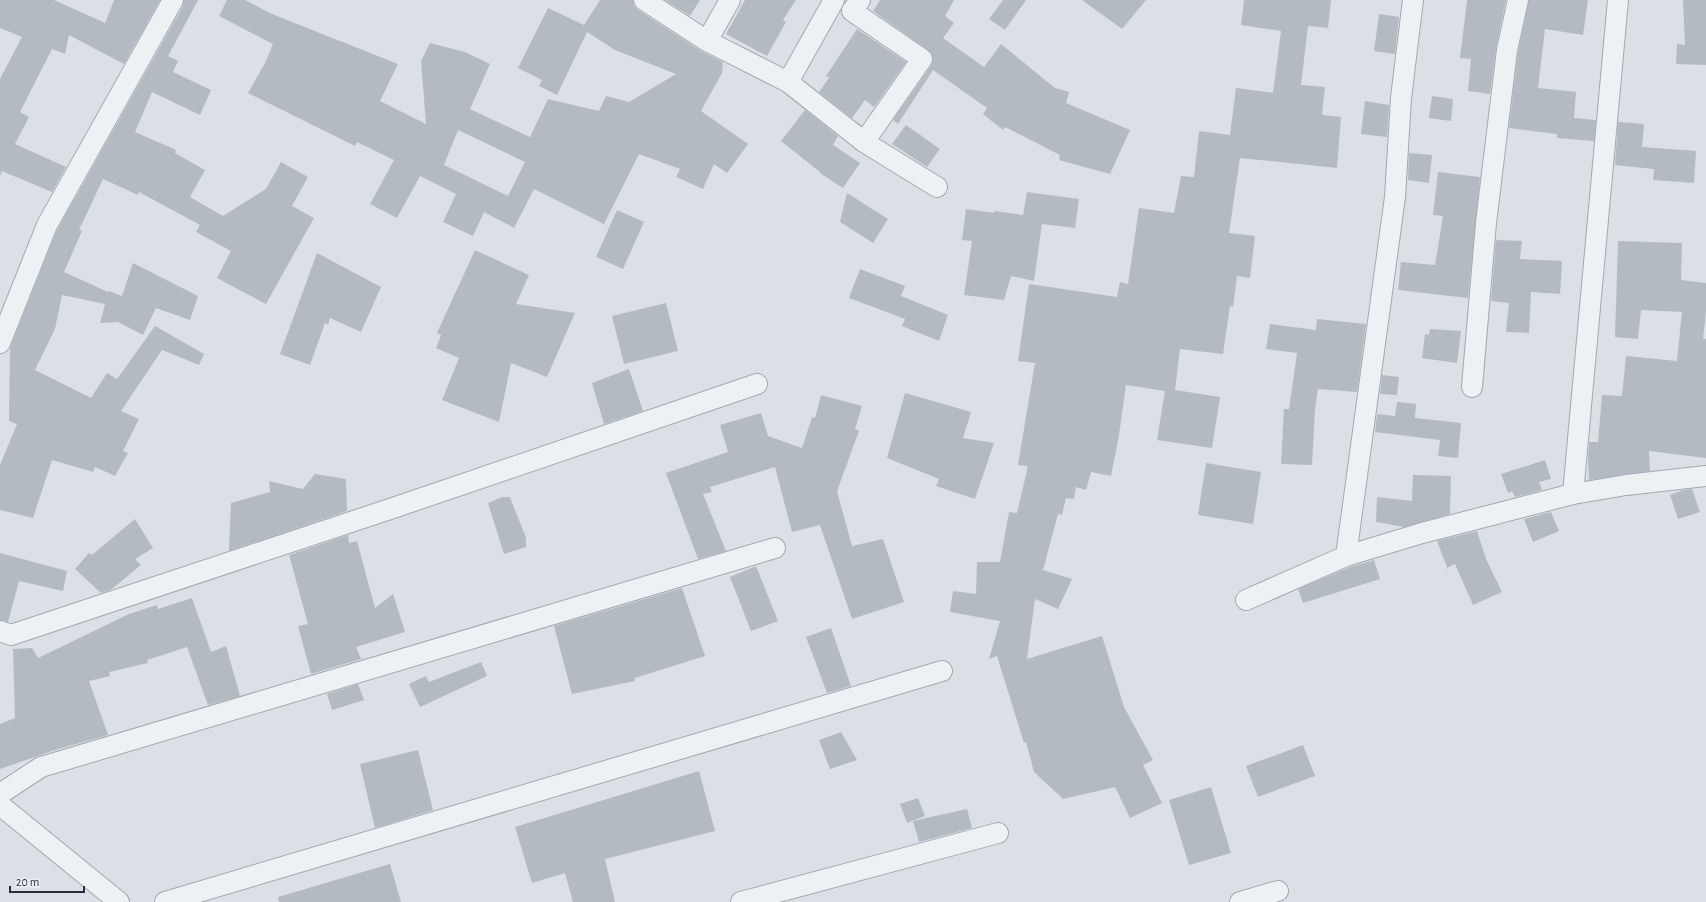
<svg xmlns="http://www.w3.org/2000/svg" width="1706" height="902" viewBox="0 0 1706 902" font-family="'Alegreya Sans',sans-serif">
<style>
.building{fill:#b3bac2;fill-rule:evenodd}
.lines{fill:none;stroke-linecap:round;stroke-linejoin:round}
.street-casing{stroke:#a2a8af;stroke-width:22}
.street{stroke:#eef1f4;stroke-width:20}
</style>
<rect width="100%" height="100%" fill="#dce0e6"/>
<path class="building" d="M 0,0 L 54,0 L 105,23 L 114,0 L 160,0 L 124,64 L 69,35 L 65,54 L 52,49 L 20,112 L 29,117 L 15,144 L 66,167 L 52,192 L 2,171 L 0,176 L 0,79 L 22,37 L 0,28 Z
M 184,0 L 198,0 L 168,56 L 178,61 L 173,72 L 211,90 L 200,115 L 152,92 L 135,132 L 176,150 L 175,153 L 205,170 L 190,197 L 223,216 L 266,189 L 281,162 L 308,177 L 292,206 L 314,218 L 266,304 L 217,278 L 231,251 L 196,232 L 200,225 L 139,192 L 138,195 L 103,179 L 79,230 L 82,231 L 64,272 L 108,292 L 109,291 L 122,296 L 133,263 L 198,296 L 190,320 L 156,308 L 143,335 L 118,322 L 100,323 L 105,304 L 62,295 L 55,329 L 35,370 L 91,398 L 107,373 L 117,379 L 155,326 L 204,354 L 199,365 L 162,350 L 121,411 L 139,419 L 123,451 L 128,453 L 115,476 L 95,467 L 93,472 L 52,460 L 33,518 L 0,510 L 0,465 L 17,424 L 9,421 L 10,348 L 57,230 L 183,6 Z
M 227,0 L 245,0 L 272,14 L 398,64 L 380,101 L 426,124 L 421,61 L 430,43 L 465,52 L 490,64 L 470,109 L 530,137 L 548,99 L 599,111 L 606,96 L 629,102 L 676,74 L 615,50 L 587,32 L 557,95 L 539,86 L 542,80 L 518,68 L 548,8 L 584,25 L 600,0 L 633,0 L 634,6 L 638,10 L 701,51 L 723,62 L 722,73 L 701,111 L 748,144 L 727,173 L 714,164 L 703,189 L 676,177 L 680,169 L 639,154 L 604,224 L 534,189 L 514,228 L 484,212 L 473,236 L 443,222 L 456,194 L 420,176 L 397,218 L 370,204 L 394,160 L 357,142 L 355,146 L 248,93 L 265,63 L 273,44 L 219,16 ZM 458,130 L 525,162 L 508,196 L 444,165 Z
M 665,0 L 700,0 L 690,16 Z
M 745,0 L 796,0 L 783,20 L 786,22 L 767,56 L 726,34 Z
M 880,0 L 954,0 L 945,16 L 954,23 L 943,38 L 984,67 L 1001,44 L 1055,88 L 1069,92 L 1066,103 L 1130,130 L 1110,174 L 1059,160 L 1060,155 L 1005,127 L 1003,130 L 983,114 L 987,108 L 933,70 L 898,124 L 893,120 L 931,66 L 933,60 L 932,54 L 928,50 L 873,11 Z
M 1003,0 L 1026,0 L 1005,30 L 989,19 Z
M 1082,0 L 1146,0 L 1122,29 Z
M 1244,0 L 1331,0 L 1328,28 L 1308,26 L 1301,85 L 1325,87 L 1322,115 L 1341,117 L 1337,168 L 1240,158 L 1229,233 L 1255,236 L 1250,278 L 1237,276 L 1233,307 L 1230,306 L 1223,354 L 1180,349 L 1175,390 L 1220,397 L 1212,448 L 1157,440 L 1165,391 L 1126,385 L 1119,435 L 1111,476 L 1091,472 L 1086,490 L 1076,487 L 1074,499 L 1066,498 L 1062,515 L 1058,514 L 1043,570 L 1072,579 L 1058,609 L 1035,599 L 1027,659 L 1102,636 L 1124,707 L 1153,760 L 1143,765 L 1162,803 L 1130,818 L 1115,787 L 1063,799 L 1034,772 L 1026,742 L 1024,743 L 997,656 L 989,659 L 1000,621 L 950,612 L 953,591 L 976,594 L 977,562 L 1000,562 L 1009,512 L 1017,513 L 1028,466 L 1018,465 L 1035,363 L 1018,361 L 1029,284 L 1117,297 L 1120,282 L 1128,284 L 1139,208 L 1174,213 L 1181,176 L 1194,177 L 1199,131 L 1230,135 L 1236,88 L 1273,93 L 1281,31 L 1241,25 Z
M 1467,0 L 1506,0 L 1496,48 L 1490,94 L 1468,91 L 1471,59 L 1460,58 Z
M 1529,0 L 1588,0 L 1583,35 L 1545,29 L 1538,88 L 1576,92 L 1574,118 L 1596,120 L 1594,141 L 1557,138 L 1557,134 L 1509,128 L 1518,52 Z
M 1683,0 L 1706,0 L 1706,65 L 1676,64 L 1677,44 L 1685,45 Z
M 1379,14 L 1399,17 L 1395,54 L 1374,51 Z
M 857,29 L 906,62 L 874,107 L 865,100 L 852,118 L 819,92 L 829,78 L 826,76 Z
M 1432,96 L 1453,99 L 1451,121 L 1429,118 Z
M 1365,101 L 1389,105 L 1387,137 L 1361,134 Z
M 805,110 L 838,136 L 833,145 L 860,163 L 843,188 L 820,173 L 820,172 L 781,141 Z
M 1618,122 L 1644,124 L 1642,147 L 1696,151 L 1694,183 L 1653,180 L 1654,169 L 1615,165 Z
M 906,125 L 940,149 L 927,167 L 892,144 Z
M 1409,153 L 1432,155 L 1429,183 L 1408,180 Z
M 1438,172 L 1480,177 L 1468,298 L 1398,290 L 1401,262 L 1435,265 L 1443,216 L 1433,215 Z
M 1027,192 L 1079,199 L 1075,228 L 1042,224 L 1034,281 L 1011,276 L 1004,300 L 964,295 L 972,241 L 962,240 L 966,209 L 994,213 L 994,211 L 1023,215 Z
M 847,193 L 888,219 L 873,243 L 840,222 Z
M 617,210 L 644,222 L 623,269 L 596,257 Z
M 1496,240 L 1522,241 L 1520,259 L 1562,261 L 1560,294 L 1531,292 L 1529,333 L 1506,332 L 1509,303 L 1491,301 Z
M 1618,241 L 1682,243 L 1681,280 L 1706,283 L 1706,311 L 1703,339 L 1706,339 L 1706,458 L 1649,451 L 1650,471 L 1589,480 L 1588,461 L 1589,442 L 1598,442 L 1602,395 L 1622,396 L 1626,356 L 1677,361 L 1682,312 L 1641,310 L 1638,339 L 1615,337 Z
M 475,250 L 529,275 L 516,304 L 575,313 L 547,377 L 511,363 L 499,422 L 442,400 L 459,358 L 436,348 L 441,335 L 437,333 Z
M 317,253 L 381,287 L 361,332 L 330,318 L 328,325 L 325,323 L 310,365 L 280,354 Z
M 860,269 L 905,286 L 901,296 L 948,315 L 939,341 L 902,326 L 905,319 L 849,298 Z
M 666,303 L 678,351 L 624,364 L 612,316 Z
M 1317,319 L 1366,324 L 1357,392 L 1318,389 L 1315,409 L 1312,465 L 1281,464 L 1284,409 L 1289,409 L 1297,353 L 1266,349 L 1270,324 L 1316,330 Z
M 1430,329 L 1461,331 L 1457,363 L 1422,358 L 1425,334 L 1429,335 Z
M 629,369 L 643,411 L 604,424 L 592,383 Z
M 1382,375 L 1399,377 L 1397,395 L 1380,394 Z
M 905,393 L 971,412 L 963,438 L 994,443 L 975,499 L 936,486 L 939,479 L 887,458 Z
M 821,395 L 862,406 L 855,429 L 859,431 L 837,491 L 852,546 L 883,539 L 904,602 L 852,619 L 820,525 L 792,532 L 775,467 L 710,487 L 712,492 L 703,494 L 726,551 L 698,559 L 666,473 L 728,452 L 720,425 L 761,413 L 768,436 L 802,448 L 812,417 L 815,418 Z
M 1397,402 L 1416,404 L 1415,418 L 1461,423 L 1458,458 L 1438,456 L 1440,440 L 1375,432 L 1377,414 L 1395,416 Z
M 1545,460 L 1551,479 L 1539,482 L 1542,490 L 1515,497 L 1512,491 L 1508,493 L 1501,474 Z
M 1206,463 L 1261,472 L 1253,524 L 1198,515 Z
M 315,474 L 346,479 L 347,511 L 229,551 L 231,503 L 270,492 L 269,481 L 303,489 Z
M 1413,475 L 1451,476 L 1450,514 L 1404,527 L 1376,522 L 1377,497 L 1412,501 Z
M 1692,489 L 1700,512 L 1678,519 L 1670,495 L 1683,490 Z
M 502,497 L 510,497 L 526,538 L 526,547 L 504,554 L 488,503 Z
M 1551,512 L 1559,531 L 1533,542 L 1524,519 Z
M 135,519 L 153,548 L 135,559 L 141,565 L 112,589 L 101,593 L 75,569 L 89,553 L 92,555 Z
M 1477,531 L 1486,559 L 1502,592 L 1473,605 L 1455,564 L 1448,567 L 1448,570 L 1437,541 Z
M 348,535 L 349,543 L 357,541 L 375,608 L 393,594 L 405,632 L 356,647 L 361,659 L 311,674 L 298,626 L 308,624 L 289,555 Z
M 0,553 L 67,571 L 63,591 L 19,581 L 8,622 L 0,620 Z
M 1374,560 L 1380,579 L 1303,603 L 1298,589 L 1350,567 Z
M 756,566 L 778,621 L 751,631 L 730,577 Z
M 682,588 L 705,656 L 635,678 L 635,681 L 572,694 L 554,626 Z
M 192,598 L 211,652 L 226,646 L 240,696 L 208,705 L 187,647 L 147,660 L 148,663 L 109,672 L 110,676 L 89,681 L 108,735 L 55,750 L 0,769 L 0,724 L 15,718 L 13,649 L 32,648 L 38,658 L 129,614 L 157,605 L 158,609 Z
M 831,628 L 851,686 L 827,693 L 806,637 Z
M 481,662 L 487,676 L 420,707 L 409,684 L 426,676 L 429,682 Z
M 358,684 L 364,700 L 332,710 L 327,694 Z
M 841,732 L 857,760 L 830,769 L 819,740 Z
M 1303,745 L 1315,776 L 1258,797 L 1246,766 Z
M 418,750 L 433,810 L 375,828 L 360,764 Z
M 699,771 L 715,831 L 605,859 L 615,902 L 573,902 L 565,873 L 532,883 L 515,827 Z
M 1211,787 L 1231,853 L 1189,865 L 1169,800 Z
M 918,798 L 925,816 L 907,823 L 900,804 Z
M 967,809 L 972,828 L 919,842 L 913,821 Z
M 390,864 L 401,902 L 279,902 L 278,897 Z"/>
<g class="lines">
<g class="street-casing">
<path id="street" d="M 644,0 L 707,41 L 788,82 L 864,142 L 937,187
M 860,0 L 852,11 L 922,59 L 864,142
M 707,41 L 730,0
M 788,82 L 834,0
M 0,343 L 47,225 L 173,0
M 1472,387 L 1486,223 L 1507,50 L 1518,0
M 1573,494 L 1618,0
M 1346,556 L 1395,197 L 1401,98 L 1413,0
M 1246,600 L 1346,556 L 1422,533 L 1573,494 L 1626,485 L 1706,476
M 0,631 L 11,635 L 396,507 L 757,384
M 0,794 L 41,767 L 775,548
M 0,805 L 119,902
M 165,902 L 942,671
M 741,902 L 998,833
M 1240,902 L 1278,891"/>
</g>
<use href="#street" class="street"/>
</g>
<path d="M10 886v6h74v-6" fill="none" stroke="#26303b" stroke-width="2"/>
<text x="16" y="886" font-size="12" fill="#26303b" stroke="#ebeff4" stroke-width="3" paint-order="stroke">20 m</text>
</svg>
